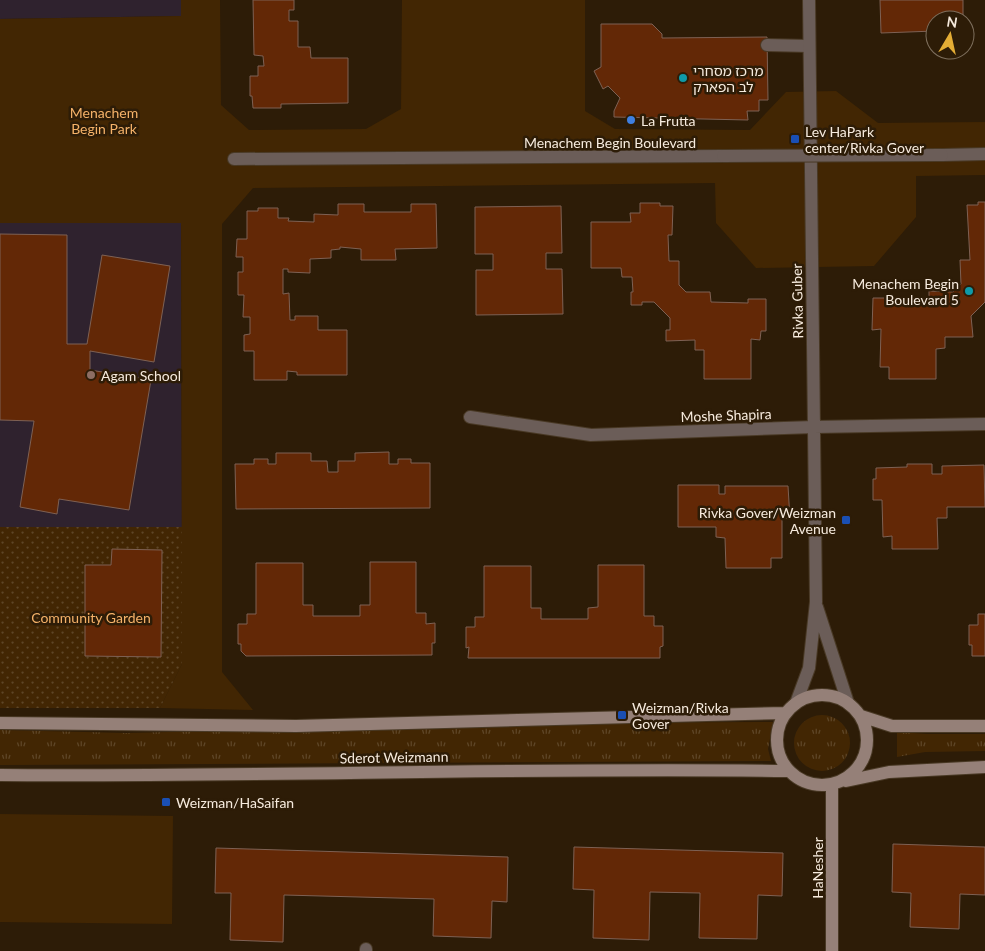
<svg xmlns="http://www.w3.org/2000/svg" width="985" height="951" viewBox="0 0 985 951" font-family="Lato,'Noto Sans Hebrew',sans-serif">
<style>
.education{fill:#2f222e}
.grass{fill:url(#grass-tufts)}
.park{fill:#422603}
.garden{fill:url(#garden-dots)}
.building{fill:#632806;stroke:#7e6154}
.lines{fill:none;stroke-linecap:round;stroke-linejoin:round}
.lane-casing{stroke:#493925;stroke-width:14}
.street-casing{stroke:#493925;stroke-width:14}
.secondary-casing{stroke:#493925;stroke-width:14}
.lane{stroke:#6b5d58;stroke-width:12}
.street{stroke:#6b5d58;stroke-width:12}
.secondary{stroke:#958078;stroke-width:12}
.street-bridge-casing{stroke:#493925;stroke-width:14;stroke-linecap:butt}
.street-bridge{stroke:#6b5d58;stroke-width:12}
.culture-dot{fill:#0f9aa8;stroke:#2d1c07;stroke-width:2}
.shop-dot{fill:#3f7fe0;stroke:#2d1c07;stroke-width:2}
.transit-dot{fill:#1a4fb4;stroke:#2d1c07;stroke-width:2}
.education-dot{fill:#8d6e63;stroke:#2d1c07;stroke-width:2}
.labels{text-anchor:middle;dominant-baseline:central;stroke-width:5;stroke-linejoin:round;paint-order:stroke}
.poi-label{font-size:14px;fill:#f7ebde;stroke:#2d1c07;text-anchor:start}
.park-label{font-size:14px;fill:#f5b269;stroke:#2d1c07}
.street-label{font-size:14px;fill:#f7ebde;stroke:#2d1c07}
</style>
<defs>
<pattern id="grass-tufts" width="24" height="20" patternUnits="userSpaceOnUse" patternTransform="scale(1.25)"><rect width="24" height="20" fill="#422603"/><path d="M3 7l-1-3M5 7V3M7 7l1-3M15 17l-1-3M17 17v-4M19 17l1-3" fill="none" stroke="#5e4627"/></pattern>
<pattern id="garden-dots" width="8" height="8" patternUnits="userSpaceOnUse" patternTransform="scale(1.25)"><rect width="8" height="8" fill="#422603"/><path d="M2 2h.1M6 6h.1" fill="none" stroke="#5e4627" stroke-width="1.8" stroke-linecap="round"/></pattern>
</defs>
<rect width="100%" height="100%" fill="#2d1c07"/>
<path class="education" d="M 0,0 L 181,0 L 181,16 L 0,19 Z
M 0,223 L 181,223 L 182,527 L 0,527 Z"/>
<path class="grass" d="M794 743a28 28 0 1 1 56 0a28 28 0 1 1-56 0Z
M 773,722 L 768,749 L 771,761 L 0,765 L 0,730 L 126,733 L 552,723 Z
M 897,732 L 927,734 L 985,734 L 985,751 L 925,752 L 897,757 Z"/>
<path class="park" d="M 181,0 L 220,0 L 221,105 L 249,130 L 366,129 L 401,109 L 402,0 L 585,0 L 585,111 L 615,129 L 750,130 L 786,92 L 836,91 L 878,123 L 985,122 L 985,175 L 916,176 L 916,217 L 874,266 L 756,268 L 716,223 L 715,183 L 253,188 L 222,224 L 222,672 L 253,710 L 160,708 L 182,664 L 181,223 L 0,223 L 0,19 L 181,16 Z
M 0,814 L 173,816 L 172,924 L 0,922 Z"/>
<path class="garden" d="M 0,527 L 182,527 L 182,664 L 160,708 L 0,708 Z"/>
<path class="building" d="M 253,0 L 294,0 L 294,10 L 289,10 L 289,21 L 298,21 L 298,47 L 310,47 L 311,58 L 348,58 L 348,103 L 281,104 L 281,108 L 253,108 L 252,96 L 250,96 L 250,76 L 258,76 L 258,66 L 264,66 L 263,56 L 254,55 Z
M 880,0 L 963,0 L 963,20 L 935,20 L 935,31 L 881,33 Z
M 601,24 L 652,24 L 662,34 L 662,38 L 767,37 L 768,100 L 759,100 L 759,111 L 747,111 L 748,120 L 614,117 L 614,111 L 620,98 L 608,86 L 603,89 L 594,71 L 601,67 Z
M 978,202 L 985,202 L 985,302 L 971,316 L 973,337 L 945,337 L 945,348 L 936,349 L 936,379 L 889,379 L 889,367 L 880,367 L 881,329 L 872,330 L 873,298 L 903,298 L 903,302 L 929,302 L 929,291 L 953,292 L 961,284 L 960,260 L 970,260 L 967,205 L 978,205 Z
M 640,203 L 660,203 L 660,206 L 673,206 L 672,235 L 668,235 L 669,261 L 679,261 L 679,285 L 686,292 L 710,292 L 711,302 L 748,303 L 748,299 L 766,299 L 766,331 L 761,331 L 760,340 L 751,339 L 751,379 L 704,379 L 704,350 L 695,350 L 695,340 L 666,341 L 666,330 L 670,330 L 670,318 L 654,302 L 642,302 L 642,305 L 631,305 L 631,292 L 633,292 L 632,277 L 622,277 L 621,268 L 591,268 L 591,222 L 631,222 L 630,213 L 640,213 Z
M 338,204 L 364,204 L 364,212 L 411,212 L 411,204 L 436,204 L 437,248 L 395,249 L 396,260 L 361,260 L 361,249 L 340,247 L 340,249 L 331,250 L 331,258 L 310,259 L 310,273 L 288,272 L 288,269 L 283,269 L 283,294 L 289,293 L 290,320 L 295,320 L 295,316 L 318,316 L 318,330 L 347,330 L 347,375 L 297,375 L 297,372 L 287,371 L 287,380 L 254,380 L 254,351 L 244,351 L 244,335 L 250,334 L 250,317 L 243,317 L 244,295 L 238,295 L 238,272 L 243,272 L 243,257 L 236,257 L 237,239 L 247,239 L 247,211 L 258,211 L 258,208 L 278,208 L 278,218 L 289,218 L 288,221 L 314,222 L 314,214 L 338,215 Z
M 561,206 L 562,253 L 546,253 L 546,269 L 562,269 L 563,314 L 476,315 L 476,270 L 493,270 L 493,254 L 475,254 L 475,207 Z
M 0,234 L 67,235 L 67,344 L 87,344 L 102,255 L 170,266 L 154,362 L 90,351 L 90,370 L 151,380 L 129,510 L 59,499 L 57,514 L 20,507 L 34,421 L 0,420 Z
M 389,452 L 389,464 L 398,464 L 398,459 L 411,459 L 411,463 L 430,463 L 430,508 L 236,509 L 235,464 L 254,464 L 254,459 L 268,459 L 268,464 L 276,464 L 276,453 L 311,453 L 311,461 L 327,461 L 328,472 L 338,472 L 338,461 L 355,461 L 355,453 Z
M 907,464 L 932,464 L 932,474 L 942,474 L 942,466 L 984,465 L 985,507 L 947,507 L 947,518 L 937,518 L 938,549 L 892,549 L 892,536 L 883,537 L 882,500 L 873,500 L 873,479 L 876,479 L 876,468 L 907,467 Z
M 678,485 L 719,485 L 719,494 L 725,494 L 725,486 L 788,486 L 790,519 L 782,518 L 782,558 L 771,558 L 771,568 L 726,568 L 725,538 L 716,537 L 716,527 L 678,527 Z
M 112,549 L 162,550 L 161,657 L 85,656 L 85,565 L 111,565 Z
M 370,562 L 416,562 L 416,613 L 426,613 L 426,624 L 435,623 L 435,643 L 432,643 L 432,655 L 246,656 L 241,651 L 241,644 L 238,644 L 238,624 L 247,624 L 247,614 L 256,614 L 256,563 L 303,563 L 303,605 L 313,605 L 313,616 L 360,616 L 360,605 L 370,605 Z
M 598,565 L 644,565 L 644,616 L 654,616 L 654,626 L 663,626 L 663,646 L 660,647 L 660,658 L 468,658 L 469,647 L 466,648 L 466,627 L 475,627 L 475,617 L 484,617 L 484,566 L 531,566 L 531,608 L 541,608 L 541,619 L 588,619 L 588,608 L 598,607 Z
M 978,614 L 985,614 L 985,656 L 972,656 L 972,645 L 969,645 L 969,625 L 978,625 Z
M 893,844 L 985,847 L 985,895 L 960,894 L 959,929 L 910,927 L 911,893 L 892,892 Z
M 574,847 L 783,853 L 782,896 L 758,895 L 757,939 L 699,938 L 700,893 L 650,892 L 649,940 L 593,938 L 594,890 L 573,889 Z
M 216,848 L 508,857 L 507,902 L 492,901 L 491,938 L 433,936 L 434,899 L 284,895 L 283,942 L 230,940 L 231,893 L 215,893 Z"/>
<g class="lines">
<g class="lane-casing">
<path id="lane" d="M 767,45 L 809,46"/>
</g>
<g class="street-casing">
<path id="street" d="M 942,155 L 985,154
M 234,159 L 723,156
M 470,417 L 591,435 L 814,427 L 985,424
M 817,607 L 848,703
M 796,703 L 809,668 L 816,602 L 809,0
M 366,951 L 366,949"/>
</g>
<g class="secondary-casing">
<path id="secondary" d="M777 740a45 45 0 1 1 90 0a45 45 0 1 1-90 0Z
M 861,716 L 892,726 L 985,726
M 0,723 L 296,726 L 785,713
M 0,775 C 263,777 526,767 788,771
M 846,781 L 889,772 L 985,767
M 832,785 L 832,951"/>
</g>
<use href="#lane" class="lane"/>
<use href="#street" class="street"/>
<use href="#secondary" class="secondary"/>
<g class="street-bridge-casing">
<path id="street-bridge" d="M 723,156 L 942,155"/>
</g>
<use href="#street-bridge" class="street-bridge"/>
</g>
<g class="culture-dot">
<circle cx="683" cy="78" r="5"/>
<circle cx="969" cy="291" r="5"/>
</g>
<circle class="shop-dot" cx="631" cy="120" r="5"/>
<g class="transit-dot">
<rect x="790" y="134" width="10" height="10" rx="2.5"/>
<rect x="841" y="515" width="10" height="10" rx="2.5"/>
<rect x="617" y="710" width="10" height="10" rx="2.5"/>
<rect x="161" y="797" width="10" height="10" rx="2.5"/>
</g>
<circle class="education-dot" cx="91" cy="375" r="5"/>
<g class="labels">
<g class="poi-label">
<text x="693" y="70">מרכז מסחרי<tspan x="693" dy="16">לב הפארק</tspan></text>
<text x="641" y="120">La Frutta</text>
<text x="805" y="131">Lev HaPark<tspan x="805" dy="16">center/Rivka Gover</tspan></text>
<text x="959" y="283" text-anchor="end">Menachem Begin<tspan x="959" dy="16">Boulevard 5</tspan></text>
<text x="101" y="375">Agam School</text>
<text x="836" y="512" text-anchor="end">Rivka Gover/Weizman<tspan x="836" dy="16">Avenue</tspan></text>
<text x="632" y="707">Weizman/Rivka<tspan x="632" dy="16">Gover</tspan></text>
<text x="176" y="802">Weizman/HaSaifan</text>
</g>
<g class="park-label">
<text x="104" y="112">Menachem<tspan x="104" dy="16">Begin Park</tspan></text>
<text x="91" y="617">Community Garden</text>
</g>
<g class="street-label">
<text x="610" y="142">Menachem Begin Boulevard</text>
<text transform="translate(797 301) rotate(-91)">Rivka Guber</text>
<text transform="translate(726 415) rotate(-2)">Moshe Shapira</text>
<text transform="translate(394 757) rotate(-1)">Sderot Weizmann</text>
<text transform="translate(817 868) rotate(-90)">HaNesher</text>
</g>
</g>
<g transform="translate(950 35) rotate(9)"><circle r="24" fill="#2d1c07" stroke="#7e6f5d"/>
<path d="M0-4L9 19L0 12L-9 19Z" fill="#e4ad35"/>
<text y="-8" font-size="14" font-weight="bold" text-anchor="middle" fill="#f7ebde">N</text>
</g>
</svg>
